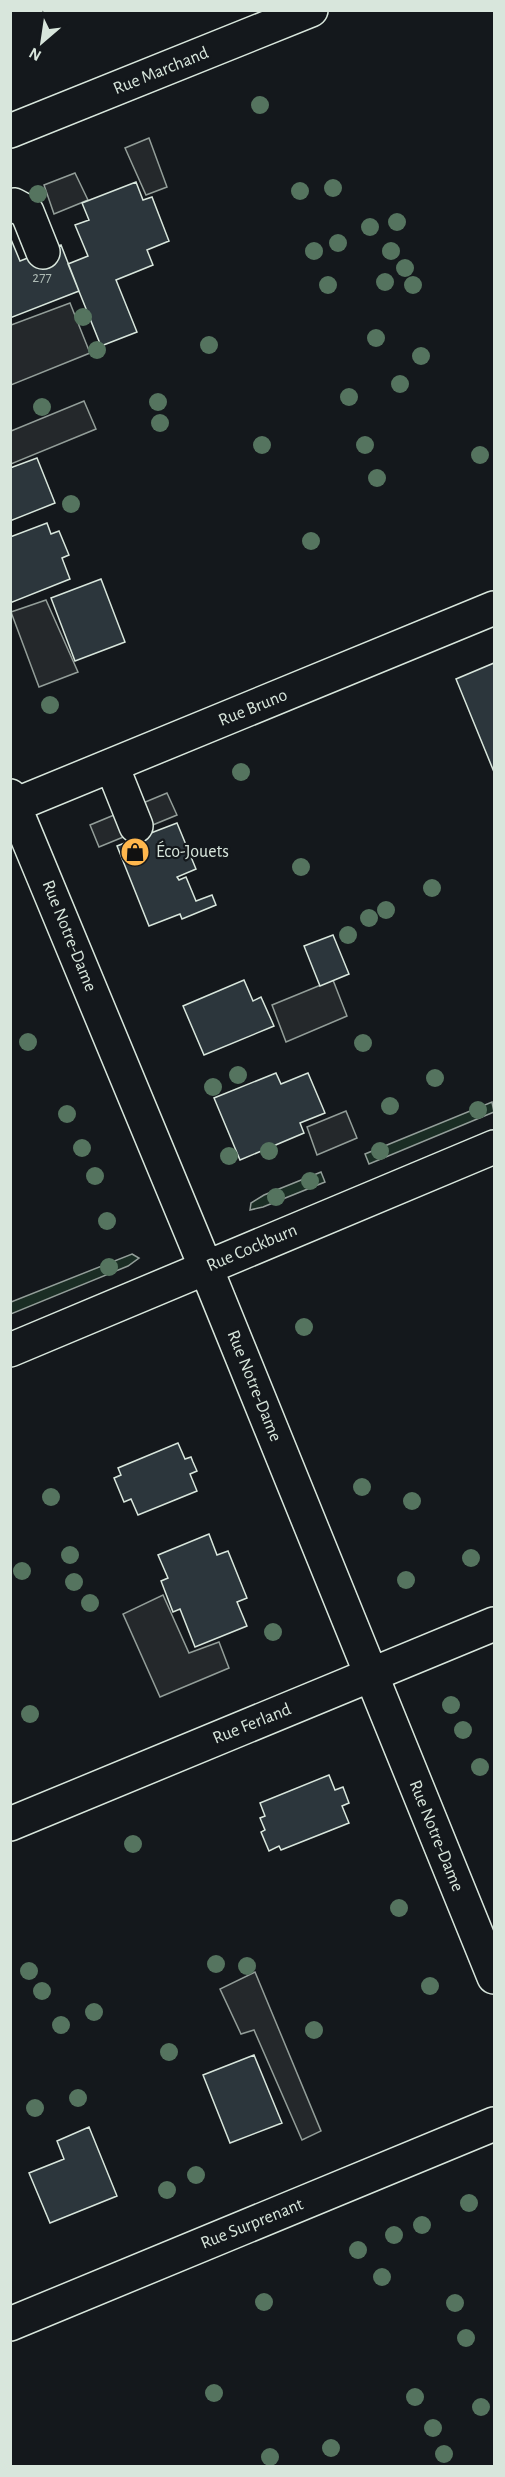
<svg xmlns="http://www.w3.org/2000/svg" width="505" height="2477" viewBox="0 0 505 2477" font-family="'Alegreya Sans',sans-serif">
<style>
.green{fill:#1a2d24;stroke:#939e99;stroke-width:1.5}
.parking{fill:#24282b;stroke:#939e99;stroke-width:1.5}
.building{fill:#2c363c;stroke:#d8e6dc;stroke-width:1.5}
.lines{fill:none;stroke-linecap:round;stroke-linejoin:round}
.minor-casing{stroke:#d8e6dc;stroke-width:36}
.minor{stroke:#14181c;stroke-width:33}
.tree{fill:#55745f}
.labels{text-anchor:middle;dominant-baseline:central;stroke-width:4.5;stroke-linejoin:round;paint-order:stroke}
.number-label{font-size:15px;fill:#adbab4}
.street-label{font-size:18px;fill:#d8e6dc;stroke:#14181c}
.poi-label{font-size:18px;fill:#d8e6dc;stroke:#14181c;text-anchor:start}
</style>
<rect width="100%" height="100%" fill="#14181c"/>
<path class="green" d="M 492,1102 L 494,1112 L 369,1164 L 365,1154 Z
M 321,1172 L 325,1182 L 263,1207 L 250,1210 L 251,1203 L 264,1195 Z
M 132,1254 L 139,1258 L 128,1266 L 11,1314 L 11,1302 Z"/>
<path class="parking" d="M 149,138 L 167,187 L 146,195 L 125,148 Z
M 75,173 L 88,200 L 54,214 L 44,185 Z
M 70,303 L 90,353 L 11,385 L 11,325 Z
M 84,401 L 96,429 L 11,464 L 11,431 Z
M 46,600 L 78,672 L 39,687 L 11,612 Z
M 167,793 L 177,815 L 99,847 L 90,825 Z
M 333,980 L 347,1016 L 286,1042 L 272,1005 Z
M 346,1111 L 357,1138 L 317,1155 L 307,1127 Z
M 163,1595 L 189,1653 L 219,1642 L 229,1668 L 160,1697 L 123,1614 Z
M 255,1972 L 321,2131 L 302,2140 L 254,2030 L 241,2034 L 220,1989 Z"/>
<path class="building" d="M 136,182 L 143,200 L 152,197 L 169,241 L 147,250 L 153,265 L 116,280 L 137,332 L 101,346 L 68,264 L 88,256 L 75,225 L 89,220 L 82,203 Z
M 10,237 L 20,261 L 61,245 L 79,291 L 10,318 Z
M 37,458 L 55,503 L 10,521 L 10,468 Z
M 47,523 L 51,534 L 59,531 L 69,555 L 62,558 L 70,579 L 10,603 L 10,537 Z
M 101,579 L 125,642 L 75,661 L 51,598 Z
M 494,663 L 494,772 L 456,679 Z
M 177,823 L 196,869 L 177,877 L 179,880 L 186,877 L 196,901 L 212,895 L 216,905 L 182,919 L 180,914 L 149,926 L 117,846 Z
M 333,935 L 349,974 L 320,986 L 304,946 Z
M 244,980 L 253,1001 L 261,997 L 274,1026 L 204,1055 L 183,1006 Z
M 276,1073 L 281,1084 L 308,1073 L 325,1113 L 300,1123 L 304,1133 L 240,1160 L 214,1098 Z
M 178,1443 L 185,1459 L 191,1457 L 193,1462 L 197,1471 L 190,1474 L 197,1491 L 138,1515 L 131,1499 L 124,1502 L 114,1478 L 121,1475 L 118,1468 Z
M 209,1534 L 217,1555 L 228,1551 L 247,1598 L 237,1602 L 247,1626 L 195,1647 L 180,1609 L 173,1612 L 161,1581 L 168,1578 L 158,1555 Z
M 329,1775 L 335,1790 L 343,1787 L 349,1803 L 342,1806 L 349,1823 L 281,1850 L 279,1846 L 269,1851 L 261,1832 L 265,1830 L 260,1818 L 265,1816 L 260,1803 Z
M 254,2055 L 282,2123 L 230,2143 L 203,2075 Z
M 89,2127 L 117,2196 L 50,2223 L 29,2173 L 64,2159 L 57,2141 Z"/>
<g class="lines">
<g class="minor-casing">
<path id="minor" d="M 10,131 L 311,10
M 14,205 L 27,212 L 43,252
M 112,766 L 136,826
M 10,796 L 206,1268 L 494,1977
M 10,807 L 494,608
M 10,1350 L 494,1147
M 10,1824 L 494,1624
M 10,2324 L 494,2124"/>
</g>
<use href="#minor" class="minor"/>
</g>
<g class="tree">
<circle cx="260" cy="105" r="9"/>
<circle cx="333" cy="188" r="9"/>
<circle cx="300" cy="191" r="9"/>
<circle cx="38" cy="194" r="9"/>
<circle cx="397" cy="222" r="9"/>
<circle cx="370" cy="227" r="9"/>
<circle cx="338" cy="243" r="9"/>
<circle cx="314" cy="251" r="9"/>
<circle cx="391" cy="251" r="9"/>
<circle cx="405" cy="268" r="9"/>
<circle cx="385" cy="282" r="9"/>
<circle cx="328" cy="285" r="9"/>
<circle cx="413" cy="285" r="9"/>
<circle cx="83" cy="317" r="9"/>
<circle cx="376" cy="338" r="9"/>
<circle cx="209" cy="345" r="9"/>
<circle cx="97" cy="350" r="9"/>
<circle cx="421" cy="356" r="9"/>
<circle cx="400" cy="384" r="9"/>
<circle cx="349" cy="397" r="9"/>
<circle cx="158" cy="402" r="9"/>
<circle cx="42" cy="407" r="9"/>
<circle cx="160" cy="423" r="9"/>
<circle cx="262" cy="445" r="9"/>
<circle cx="365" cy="445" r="9"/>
<circle cx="480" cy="455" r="9"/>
<circle cx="377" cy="478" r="9"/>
<circle cx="71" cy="504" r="9"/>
<circle cx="311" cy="541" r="9"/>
<circle cx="50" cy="705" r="9"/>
<circle cx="241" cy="772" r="9"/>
<circle cx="301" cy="867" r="9"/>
<circle cx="432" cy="888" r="9"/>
<circle cx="386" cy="910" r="9"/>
<circle cx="369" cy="918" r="9"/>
<circle cx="348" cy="935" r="9"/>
<circle cx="28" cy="1042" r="9"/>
<circle cx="363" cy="1043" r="9"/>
<circle cx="238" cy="1075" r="9"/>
<circle cx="435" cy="1078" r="9"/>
<circle cx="213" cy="1087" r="9"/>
<circle cx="390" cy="1106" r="9"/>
<circle cx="478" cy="1110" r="9"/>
<circle cx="67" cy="1114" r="9"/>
<circle cx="82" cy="1148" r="9"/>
<circle cx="269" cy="1151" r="9"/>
<circle cx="380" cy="1151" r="9"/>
<circle cx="229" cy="1156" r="9"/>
<circle cx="95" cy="1176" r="9"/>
<circle cx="310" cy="1181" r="9"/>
<circle cx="276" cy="1197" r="9"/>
<circle cx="107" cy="1221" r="9"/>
<circle cx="109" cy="1267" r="9"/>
<circle cx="304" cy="1327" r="9"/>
<circle cx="362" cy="1487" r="9"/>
<circle cx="51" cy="1497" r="9"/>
<circle cx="412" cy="1501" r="9"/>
<circle cx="70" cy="1555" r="9"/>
<circle cx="471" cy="1558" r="9"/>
<circle cx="22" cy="1571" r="9"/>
<circle cx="406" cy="1580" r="9"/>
<circle cx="74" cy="1582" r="9"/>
<circle cx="90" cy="1603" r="9"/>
<circle cx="273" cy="1632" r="9"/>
<circle cx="451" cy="1705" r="9"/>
<circle cx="30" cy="1714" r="9"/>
<circle cx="463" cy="1730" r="9"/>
<circle cx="480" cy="1767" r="9"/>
<circle cx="133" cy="1844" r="9"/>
<circle cx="399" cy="1908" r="9"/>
<circle cx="216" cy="1964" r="9"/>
<circle cx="247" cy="1966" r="9"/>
<circle cx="29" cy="1971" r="9"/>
<circle cx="430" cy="1986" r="9"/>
<circle cx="42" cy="1991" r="9"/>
<circle cx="94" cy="2012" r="9"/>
<circle cx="61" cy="2025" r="9"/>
<circle cx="314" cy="2030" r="9"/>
<circle cx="169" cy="2052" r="9"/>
<circle cx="78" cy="2098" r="9"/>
<circle cx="35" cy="2108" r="9"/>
<circle cx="196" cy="2175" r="9"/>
<circle cx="167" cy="2190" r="9"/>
<circle cx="469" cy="2203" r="9"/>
<circle cx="422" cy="2225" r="9"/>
<circle cx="394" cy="2235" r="9"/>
<circle cx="358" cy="2250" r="9"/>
<circle cx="382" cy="2277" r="9"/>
<circle cx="264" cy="2302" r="9"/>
<circle cx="455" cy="2303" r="9"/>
<circle cx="466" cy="2338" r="9"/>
<circle cx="214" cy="2393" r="9"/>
<circle cx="415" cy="2397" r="9"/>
<circle cx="481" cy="2407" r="9"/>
<circle cx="433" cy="2428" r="9"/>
<circle cx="331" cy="2448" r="9"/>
<circle cx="444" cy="2454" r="9"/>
<circle cx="270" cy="2457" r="9"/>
</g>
<defs>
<g id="shop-disc" transform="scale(1.5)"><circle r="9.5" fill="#ffb74d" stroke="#14181c"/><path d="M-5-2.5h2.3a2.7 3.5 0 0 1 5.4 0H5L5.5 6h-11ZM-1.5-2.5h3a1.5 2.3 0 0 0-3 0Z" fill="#111"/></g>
</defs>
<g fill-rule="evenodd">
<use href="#shop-disc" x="135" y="852"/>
</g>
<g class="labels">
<g class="number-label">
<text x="42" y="277">277</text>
</g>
<g class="street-label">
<text transform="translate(161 71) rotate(-22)">Rue Marchand</text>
<text transform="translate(253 708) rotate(-22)">Rue Bruno</text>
<text transform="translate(69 936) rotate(68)">Rue Notre-Dame</text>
<text transform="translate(252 1248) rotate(-23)">Rue Cockburn</text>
<text transform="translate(254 1386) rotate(68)">Rue Notre-Dame</text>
<text transform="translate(252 1724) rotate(-22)">Rue Ferland</text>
<text transform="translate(436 1836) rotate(68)">Rue Notre-Dame</text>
<text transform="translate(252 2224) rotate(-22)">Rue Surprenant</text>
</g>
<g class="poi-label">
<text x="156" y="852">Éco-Jouets</text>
</g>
</g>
<rect width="505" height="2477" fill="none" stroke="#d8e6dc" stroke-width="24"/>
<g transform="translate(42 42) rotate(209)" stroke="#14181c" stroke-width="4.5" paint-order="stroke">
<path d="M0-4.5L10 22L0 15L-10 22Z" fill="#d8e6dc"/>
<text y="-9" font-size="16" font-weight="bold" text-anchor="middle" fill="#d8e6dc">N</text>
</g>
</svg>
